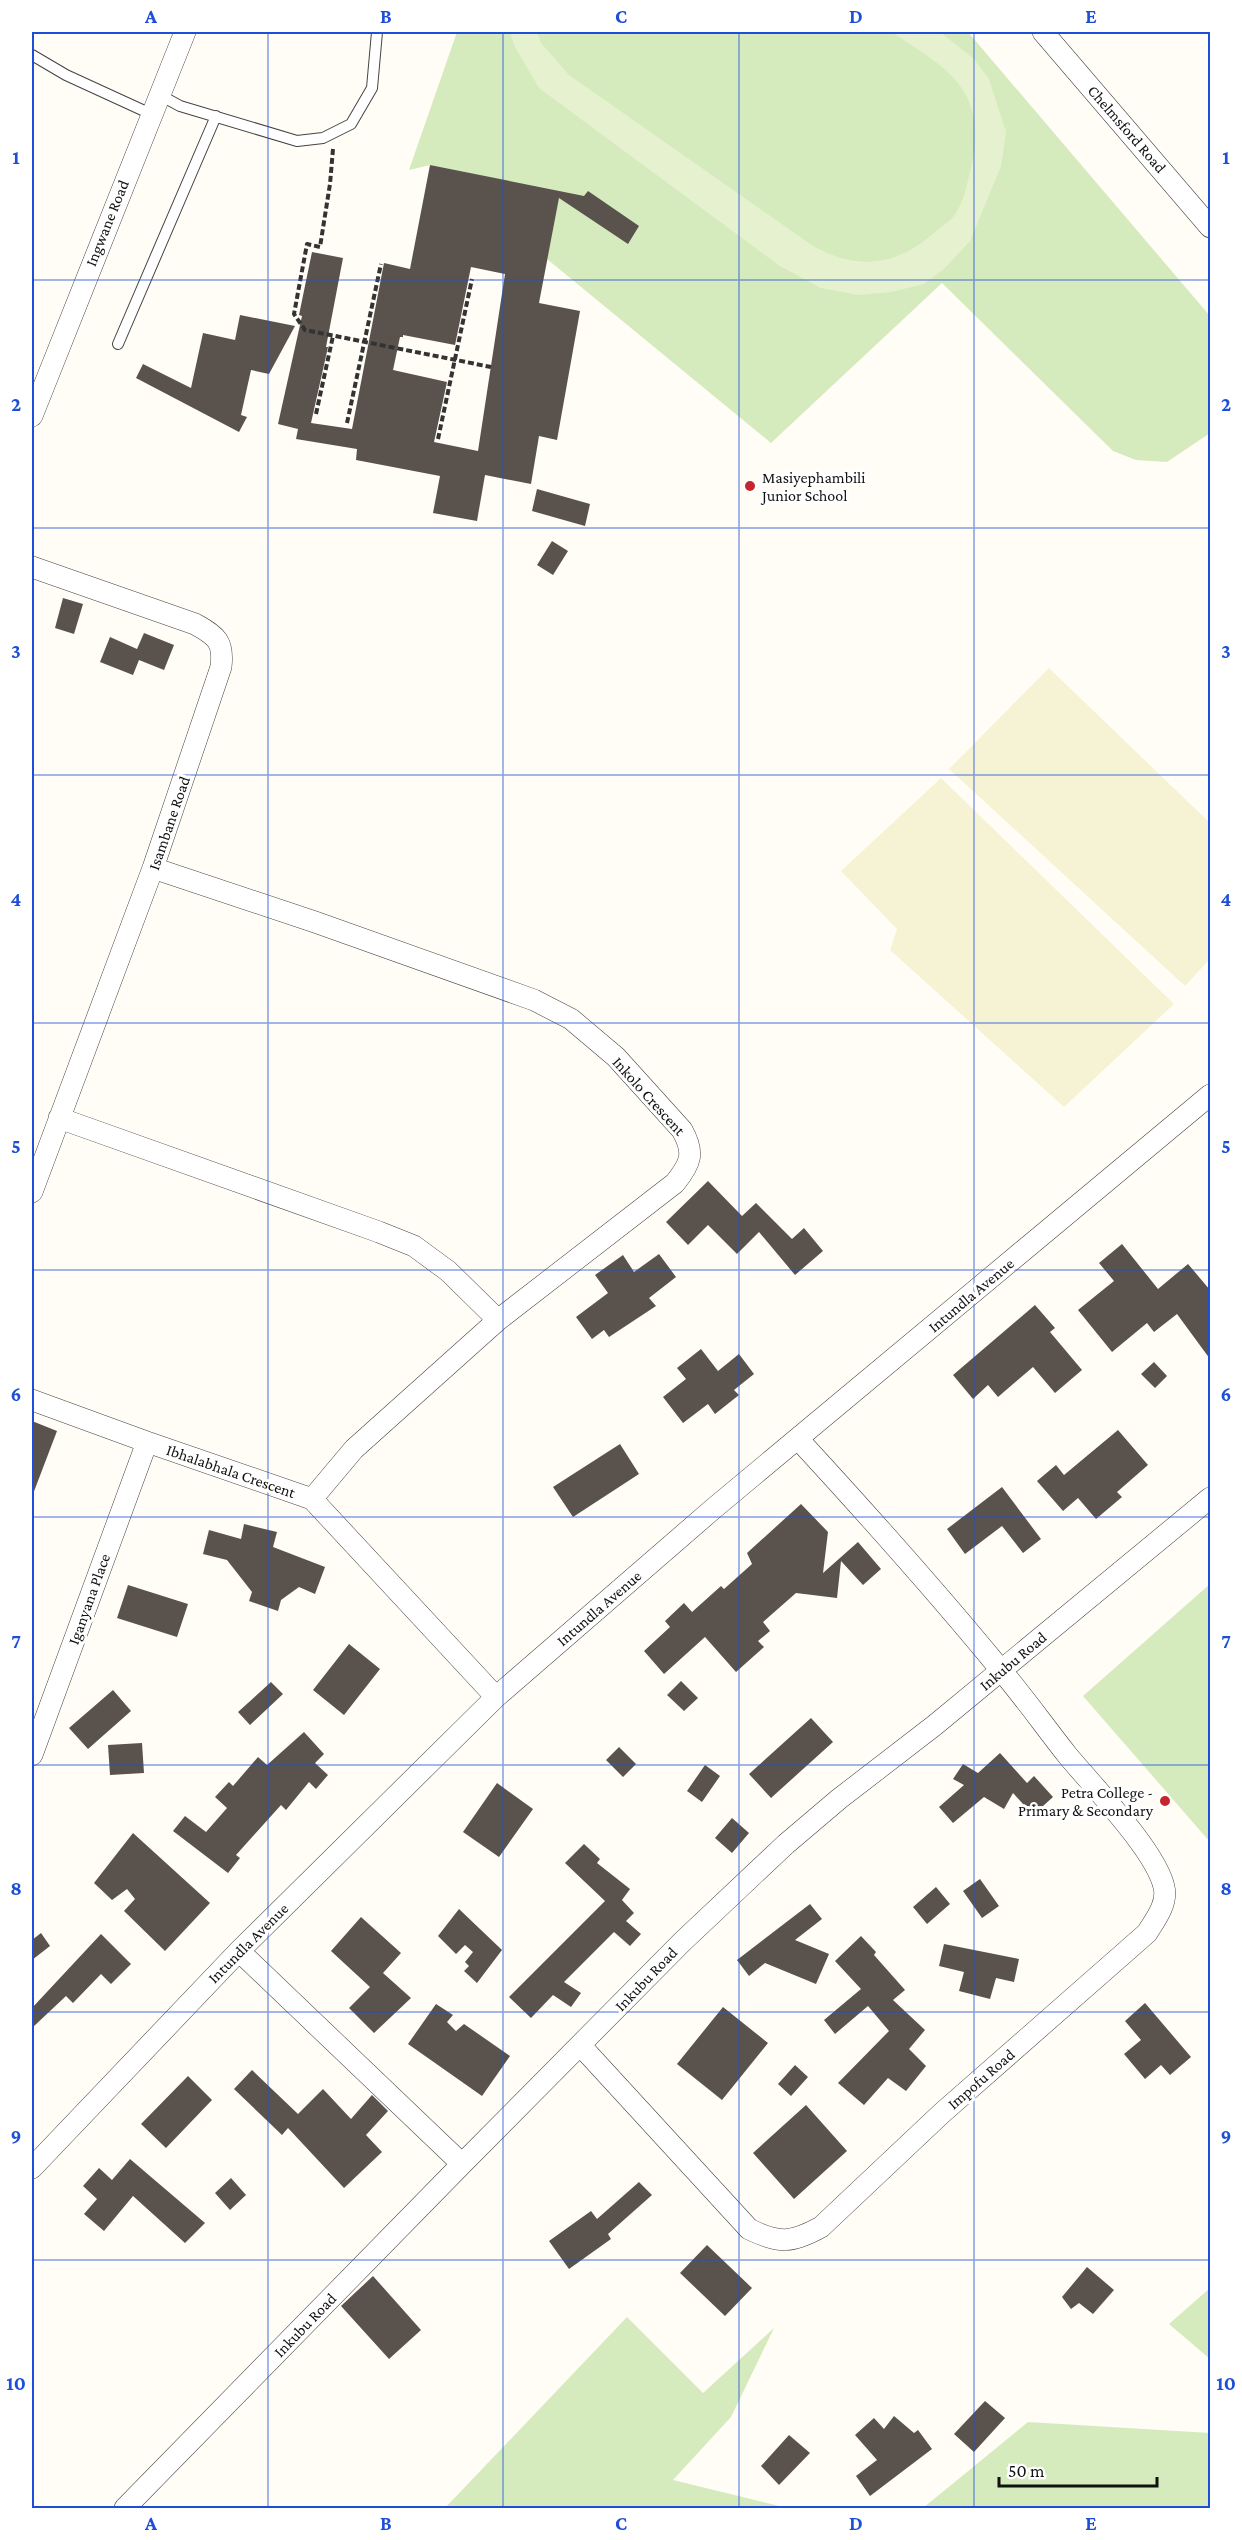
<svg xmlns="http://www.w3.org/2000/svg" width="1242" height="2540" viewBox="0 0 1242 2540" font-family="'Crimson Pro',serif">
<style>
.farmland{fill:#f6f3d4}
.green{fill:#d5ebbd}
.pitch{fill:#e6f2cf}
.building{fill:#5a524d;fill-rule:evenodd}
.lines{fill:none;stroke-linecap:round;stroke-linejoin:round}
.lane-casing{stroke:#444;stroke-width:12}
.street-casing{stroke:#444;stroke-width:22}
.path{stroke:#333;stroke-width:4;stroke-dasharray:6 3;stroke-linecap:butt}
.lane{stroke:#fff;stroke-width:10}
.street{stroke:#fff;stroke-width:21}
.grid{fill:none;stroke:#1d4ed8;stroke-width:1.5;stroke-opacity:0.55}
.poi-dot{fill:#c4262e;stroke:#fff;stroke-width:2}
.labels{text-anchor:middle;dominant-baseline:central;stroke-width:6;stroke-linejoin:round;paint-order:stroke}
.street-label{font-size:16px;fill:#111;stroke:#fff}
.poi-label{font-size:16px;fill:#111;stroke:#fff;text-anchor:start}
.neatline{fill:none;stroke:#1d4ed8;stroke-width:2}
.grid-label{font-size:20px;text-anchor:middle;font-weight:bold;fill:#1d4ed8}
</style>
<rect width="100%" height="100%" fill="#fffdf5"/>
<path class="farmland" d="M 1049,668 L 1210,823 L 1210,959 L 1185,986 L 949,769 Z
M 941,778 L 1174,1004 L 1064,1107 L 890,950 L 897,929 L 841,871 Z"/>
<path class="green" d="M 457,32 L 968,32 L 1210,316 L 1210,433 L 1167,462 L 1136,460 L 1113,451 L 942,283 L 771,443 L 547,259 L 560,192 L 430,165 L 409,170 Z
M 1210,1584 L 1210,1842 L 1083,1696 Z
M 1210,2288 L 1210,2359 L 1169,2324 Z
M 627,2317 L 703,2393 L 774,2328 L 731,2417 L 673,2480 L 787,2508 L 445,2508 Z
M 1028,2422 L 1210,2433 L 1210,2508 L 923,2508 Z"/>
<path class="pitch" d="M 510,32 L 537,32 L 541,43 L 569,75 L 813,246 C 858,271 896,266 934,233 C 941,227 953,220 957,211 C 965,198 967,183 971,168 C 977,143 978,121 967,97 C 953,68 917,50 892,32 L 940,32 L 974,59 L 989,79 L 1006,132 L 1001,166 L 970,241 L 945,268 L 924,284 L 891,292 L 859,295 L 821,288 L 780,266 L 539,88 L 515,47 Z"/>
<path class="building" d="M 430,165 L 584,196 L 588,191 L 639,226 L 628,244 L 559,198 L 539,303 L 580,311 L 557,440 L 539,436 L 531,484 L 485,475 L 477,521 L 433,513 L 440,476 L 356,460 L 357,449 L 296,439 L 298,429 L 278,424 L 302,316 L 299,315 L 312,252 L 343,258 L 326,347 L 328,347 L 311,423 L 352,429 L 384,263 L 410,269 ZM 471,267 L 505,274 L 478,451 L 434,442 L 447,382 L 393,370 L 400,337 L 403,337 L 403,335 L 455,345 Z
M 240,315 L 295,326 L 269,374 L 251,370 L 241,415 L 247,417 L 239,432 L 136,378 L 143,364 L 191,388 L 203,333 L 235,340 Z
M 537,489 L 590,504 L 585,526 L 532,511 Z
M 552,541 L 568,551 L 553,575 L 537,565 Z
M 63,598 L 83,604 L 74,634 L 55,628 Z
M 144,633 L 174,645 L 164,670 L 139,660 L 133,675 L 100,662 L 110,637 L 137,649 Z
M 708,1181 L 742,1216 L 756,1203 L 792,1239 L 804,1228 L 823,1251 L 795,1275 L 759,1232 L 737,1254 L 708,1225 L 688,1245 L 666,1222 Z
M 1122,1244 L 1158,1289 L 1188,1264 L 1210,1290 L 1210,1359 L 1177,1314 L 1154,1332 L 1147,1323 L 1112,1352 L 1078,1310 L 1114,1281 L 1099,1263 Z
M 659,1254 L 676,1277 L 649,1298 L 656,1306 L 609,1337 L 604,1330 L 592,1339 L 576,1317 L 608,1293 L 595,1275 L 623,1255 L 634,1272 Z
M 1035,1305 L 1055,1328 L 1050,1332 L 1082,1370 L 1055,1393 L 1033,1367 L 998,1397 L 988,1385 L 973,1399 L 953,1375 Z
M 701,1349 L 718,1371 L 739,1354 L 754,1374 L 734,1390 L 739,1395 L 715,1414 L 708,1404 L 683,1423 L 663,1397 L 686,1379 L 677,1368 Z
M 1154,1362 L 1167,1376 L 1155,1388 L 1141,1374 Z
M 32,1421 L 57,1431 L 33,1494 L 32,1494 Z
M 1118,1430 L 1148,1465 L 1117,1492 L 1122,1497 L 1096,1519 L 1078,1498 L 1063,1511 L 1037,1481 L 1056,1465 L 1064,1475 Z
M 620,1444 L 639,1474 L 573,1517 L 553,1487 Z
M 1002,1487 L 1041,1539 L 1023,1553 L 1002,1526 L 965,1554 L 947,1529 Z
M 801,1504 L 828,1532 L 823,1573 L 858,1542 L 881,1569 L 863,1585 L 841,1561 L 837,1598 L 796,1593 L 763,1622 L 770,1631 L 758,1641 L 764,1647 L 736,1672 L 705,1637 L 664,1674 L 644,1651 L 670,1627 L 665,1621 L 684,1603 L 692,1612 L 721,1586 L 724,1589 L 752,1564 L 747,1553 Z
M 244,1524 L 277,1532 L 273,1547 L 325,1567 L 315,1594 L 299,1587 L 281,1600 L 278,1611 L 249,1601 L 252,1592 L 227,1560 L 203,1554 L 209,1530 L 241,1539 Z
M 128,1585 L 188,1604 L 177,1637 L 117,1618 Z
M 349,1644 L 380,1669 L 344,1715 L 313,1690 Z
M 681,1681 L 698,1698 L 684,1711 L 667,1695 Z
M 271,1682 L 283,1694 L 250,1725 L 238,1712 Z
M 113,1690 L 131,1711 L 88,1749 L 69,1728 Z
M 811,1718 L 833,1742 L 771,1798 L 749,1774 Z
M 304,1732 L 324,1754 L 315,1763 L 328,1775 L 316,1789 L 309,1782 L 286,1810 L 281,1805 L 236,1855 L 240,1858 L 228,1873 L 173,1831 L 185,1816 L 206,1832 L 227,1808 L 215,1797 L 229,1782 L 233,1786 L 258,1757 L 267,1765 Z
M 142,1743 L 144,1773 L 110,1775 L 108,1745 Z
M 619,1747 L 636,1764 L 623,1777 L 606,1760 Z
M 1000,1753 L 1027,1783 L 1034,1776 L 1053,1797 L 1033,1815 L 1013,1793 L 1004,1809 L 984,1797 L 953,1823 L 939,1807 L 964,1785 L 953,1779 L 963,1764 L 978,1773 Z
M 705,1765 L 720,1776 L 702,1802 L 687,1791 Z
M 497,1783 L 533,1809 L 499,1857 L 463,1832 Z
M 732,1818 L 749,1833 L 732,1853 L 715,1838 Z
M 133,1833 L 210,1903 L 165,1951 L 124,1911 L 135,1899 L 127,1889 L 112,1900 L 94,1883 Z
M 584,1844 L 600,1859 L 597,1863 L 630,1889 L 622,1900 L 634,1913 L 626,1921 L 641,1934 L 630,1946 L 614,1932 L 564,1982 L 581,1993 L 571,2007 L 553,1995 L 531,2018 L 509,1997 L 605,1901 L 565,1863 Z
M 980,1879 L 999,1906 L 982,1918 L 963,1891 Z
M 936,1887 L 950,1904 L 927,1924 L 913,1907 Z
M 810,1904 L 822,1919 L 795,1940 L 829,1954 L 816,1984 L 765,1963 L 749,1976 L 737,1960 Z
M 459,1909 L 502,1950 L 477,1983 L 464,1971 L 469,1966 L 465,1962 L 473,1952 L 465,1945 L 456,1954 L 438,1936 Z
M 361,1917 L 401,1953 L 383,1973 L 411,1998 L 374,2033 L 349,2008 L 370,1987 L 331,1951 Z
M 41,1933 L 50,1946 L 32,1960 L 32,1940 Z
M 101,1934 L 131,1964 L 111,1984 L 101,1974 L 73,2003 L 66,1996 L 32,2028 L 32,2008 Z
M 861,1936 L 876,1952 L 874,1955 L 905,1990 L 893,2000 L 925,2030 L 909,2049 L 926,2066 L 906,2091 L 888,2078 L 864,2105 L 838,2083 L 889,2031 L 868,2006 L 835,2034 L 824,2020 L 861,1989 L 835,1961 Z
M 944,1944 L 1019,1959 L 1014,1982 L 996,1978 L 990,1999 L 959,1991 L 964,1972 L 939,1966 Z
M 1145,2003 L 1191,2057 L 1170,2075 L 1161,2065 L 1145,2079 L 1124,2054 L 1141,2040 L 1125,2021 Z
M 436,2004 L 453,2015 L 447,2022 L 456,2031 L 464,2024 L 510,2056 L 482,2096 L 408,2044 Z
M 723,2007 L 768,2043 L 722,2100 L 677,2064 Z
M 795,2065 L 808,2077 L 791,2096 L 778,2084 Z
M 252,2070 L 298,2114 L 323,2089 L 351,2119 L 372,2095 L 388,2111 L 366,2135 L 382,2152 L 344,2188 L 288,2128 L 282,2135 L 234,2089 Z
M 188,2076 L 212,2100 L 166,2148 L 141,2124 Z
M 806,2105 L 847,2151 L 794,2199 L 753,2153 Z
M 130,2159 L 205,2223 L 185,2243 L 133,2196 L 104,2231 L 84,2214 L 97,2199 L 83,2186 L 99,2168 L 112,2180 Z
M 231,2178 L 246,2195 L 230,2210 L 215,2193 Z
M 639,2182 L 652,2195 L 608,2234 L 611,2239 L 569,2269 L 549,2241 L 591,2211 L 597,2219 Z
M 707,2245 L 752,2288 L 725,2316 L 680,2273 Z
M 1087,2267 L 1114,2290 L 1093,2314 L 1079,2303 L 1071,2309 L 1062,2297 Z
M 373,2276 L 421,2330 L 389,2359 L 341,2306 Z
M 985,2401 L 1005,2418 L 974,2452 L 954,2434 Z
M 894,2416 L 914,2433 L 918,2430 L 932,2449 L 870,2496 L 856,2476 L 877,2460 L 855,2435 L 874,2418 L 884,2429 Z
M 789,2435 L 810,2453 L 779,2485 L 761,2466 Z"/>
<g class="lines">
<g class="lane-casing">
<path id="lane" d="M 32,55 L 66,75 L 151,114
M 158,94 L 180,106 L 297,141 L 323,138 L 351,124 L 372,88 L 377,32
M 118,344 L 216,116"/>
</g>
<g class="street-casing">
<path id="street" d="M 1043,32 L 1210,227
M 32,416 L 185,32
M 32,567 L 195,624 C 217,636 224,642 221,667 L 153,868 L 32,1192
M 153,868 L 315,922 L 534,1000 L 571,1019 L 616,1057 L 682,1130 C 695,1153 691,1163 675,1183 L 498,1320 L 354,1449 L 312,1499
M 59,1118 L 379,1232 L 414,1246 L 448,1271 L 498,1320
M 32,1400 L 147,1442 L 312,1499 L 496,1697
M 32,1755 L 147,1442
M 239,1951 L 462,2164
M 581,2046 L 749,2229 C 779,2244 792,2243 821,2227 L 942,2113 L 1147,1933 C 1155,1920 1168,1904 1164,1887 C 1156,1851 1093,1786 1068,1756 C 1045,1727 1024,1697 1000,1669 C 936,1591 868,1515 799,1440
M 32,2168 L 239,1951 L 496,1697 L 713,1509 L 1210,1095
M 125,2508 L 462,2164 L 682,1942 L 786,1844 L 839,1799 L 935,1725 L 1210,1498"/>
</g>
<path class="path" d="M 333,149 L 330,184 L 320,247 L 307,244 L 294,314 L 305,330 L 491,367
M 316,414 L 333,336
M 347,423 L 381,264
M 438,439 L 472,279"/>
<use href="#lane" class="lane"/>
<use href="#street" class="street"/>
</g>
<path class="grid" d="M 268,32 L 268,2508M 503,32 L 503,2508M 739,32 L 739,2508M 974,32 L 974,2508M 32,280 L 1210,280M 32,528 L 1210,528M 32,775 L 1210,775M 32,1023 L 1210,1023M 32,1270 L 1210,1270M 32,1517 L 1210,1517M 32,1765 L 1210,1765M 32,2012 L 1210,2012M 32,2260 L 1210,2260"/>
<g class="poi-dot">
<circle cx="750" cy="486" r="6"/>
<circle cx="1165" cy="1801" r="6"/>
</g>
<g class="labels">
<g class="street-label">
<text transform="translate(1127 129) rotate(49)">Chelmsford Road</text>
<text transform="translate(107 223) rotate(-68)">Ingwane Road</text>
<text transform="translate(169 823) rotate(-71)">Isambane Road</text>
<text transform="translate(649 1096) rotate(48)">Inkolo Crescent</text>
<text transform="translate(971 1295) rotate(-40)">Intundla Avenue</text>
<text transform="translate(231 1471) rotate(19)">Ibhalabhala Crescent</text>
<text transform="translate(89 1599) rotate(-70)">Iganyana Place</text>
<text transform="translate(599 1608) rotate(-41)">Intundla Avenue</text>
<text transform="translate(1013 1661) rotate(-40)">Inkubu Road</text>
<text transform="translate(248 1943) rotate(-45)">Intundla Avenue</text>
<text transform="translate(646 1979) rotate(-46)">Inkubu Road</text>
<text transform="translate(981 2079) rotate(-41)">Impofu Road</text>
<text transform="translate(305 2325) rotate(-46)">Inkubu Road</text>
</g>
<g class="poi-label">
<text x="762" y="477">Masiyephambili<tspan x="762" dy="18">Junior School</tspan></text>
<text x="1153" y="1792" text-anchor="end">Petra College -<tspan x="1153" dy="18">Primary &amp; Secondary</tspan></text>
</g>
</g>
<rect width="1242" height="2540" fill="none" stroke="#ffffff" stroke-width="66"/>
<path d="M999 2477v9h158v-9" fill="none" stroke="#111111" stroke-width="3"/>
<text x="1008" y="2477" font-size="18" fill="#111111" stroke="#ffffff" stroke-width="4.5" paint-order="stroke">50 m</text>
<rect x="33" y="33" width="1176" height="2474" class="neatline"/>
<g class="grid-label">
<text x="151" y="23">A</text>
<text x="386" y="23">B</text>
<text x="621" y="23">C</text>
<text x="856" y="23">D</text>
<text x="1091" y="23">E</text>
<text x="16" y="164">1</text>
<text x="1226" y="164">1</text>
<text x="16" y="411">2</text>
<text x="1226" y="411">2</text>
<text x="16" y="658">3</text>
<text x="1226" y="658">3</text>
<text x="16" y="906">4</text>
<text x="1226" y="906">4</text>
<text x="16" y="1153">5</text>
<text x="1226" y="1153">5</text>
<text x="16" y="1401">6</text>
<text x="1226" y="1401">6</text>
<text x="16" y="1648">7</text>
<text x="1226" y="1648">7</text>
<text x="16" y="1895">8</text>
<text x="1226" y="1895">8</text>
<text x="16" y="2143">9</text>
<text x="1226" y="2143">9</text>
<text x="16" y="2390">10</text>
<text x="1226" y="2390">10</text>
<text x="151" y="2530">A</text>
<text x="386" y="2530">B</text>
<text x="621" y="2530">C</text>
<text x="856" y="2530">D</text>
<text x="1091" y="2530">E</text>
</g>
</svg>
